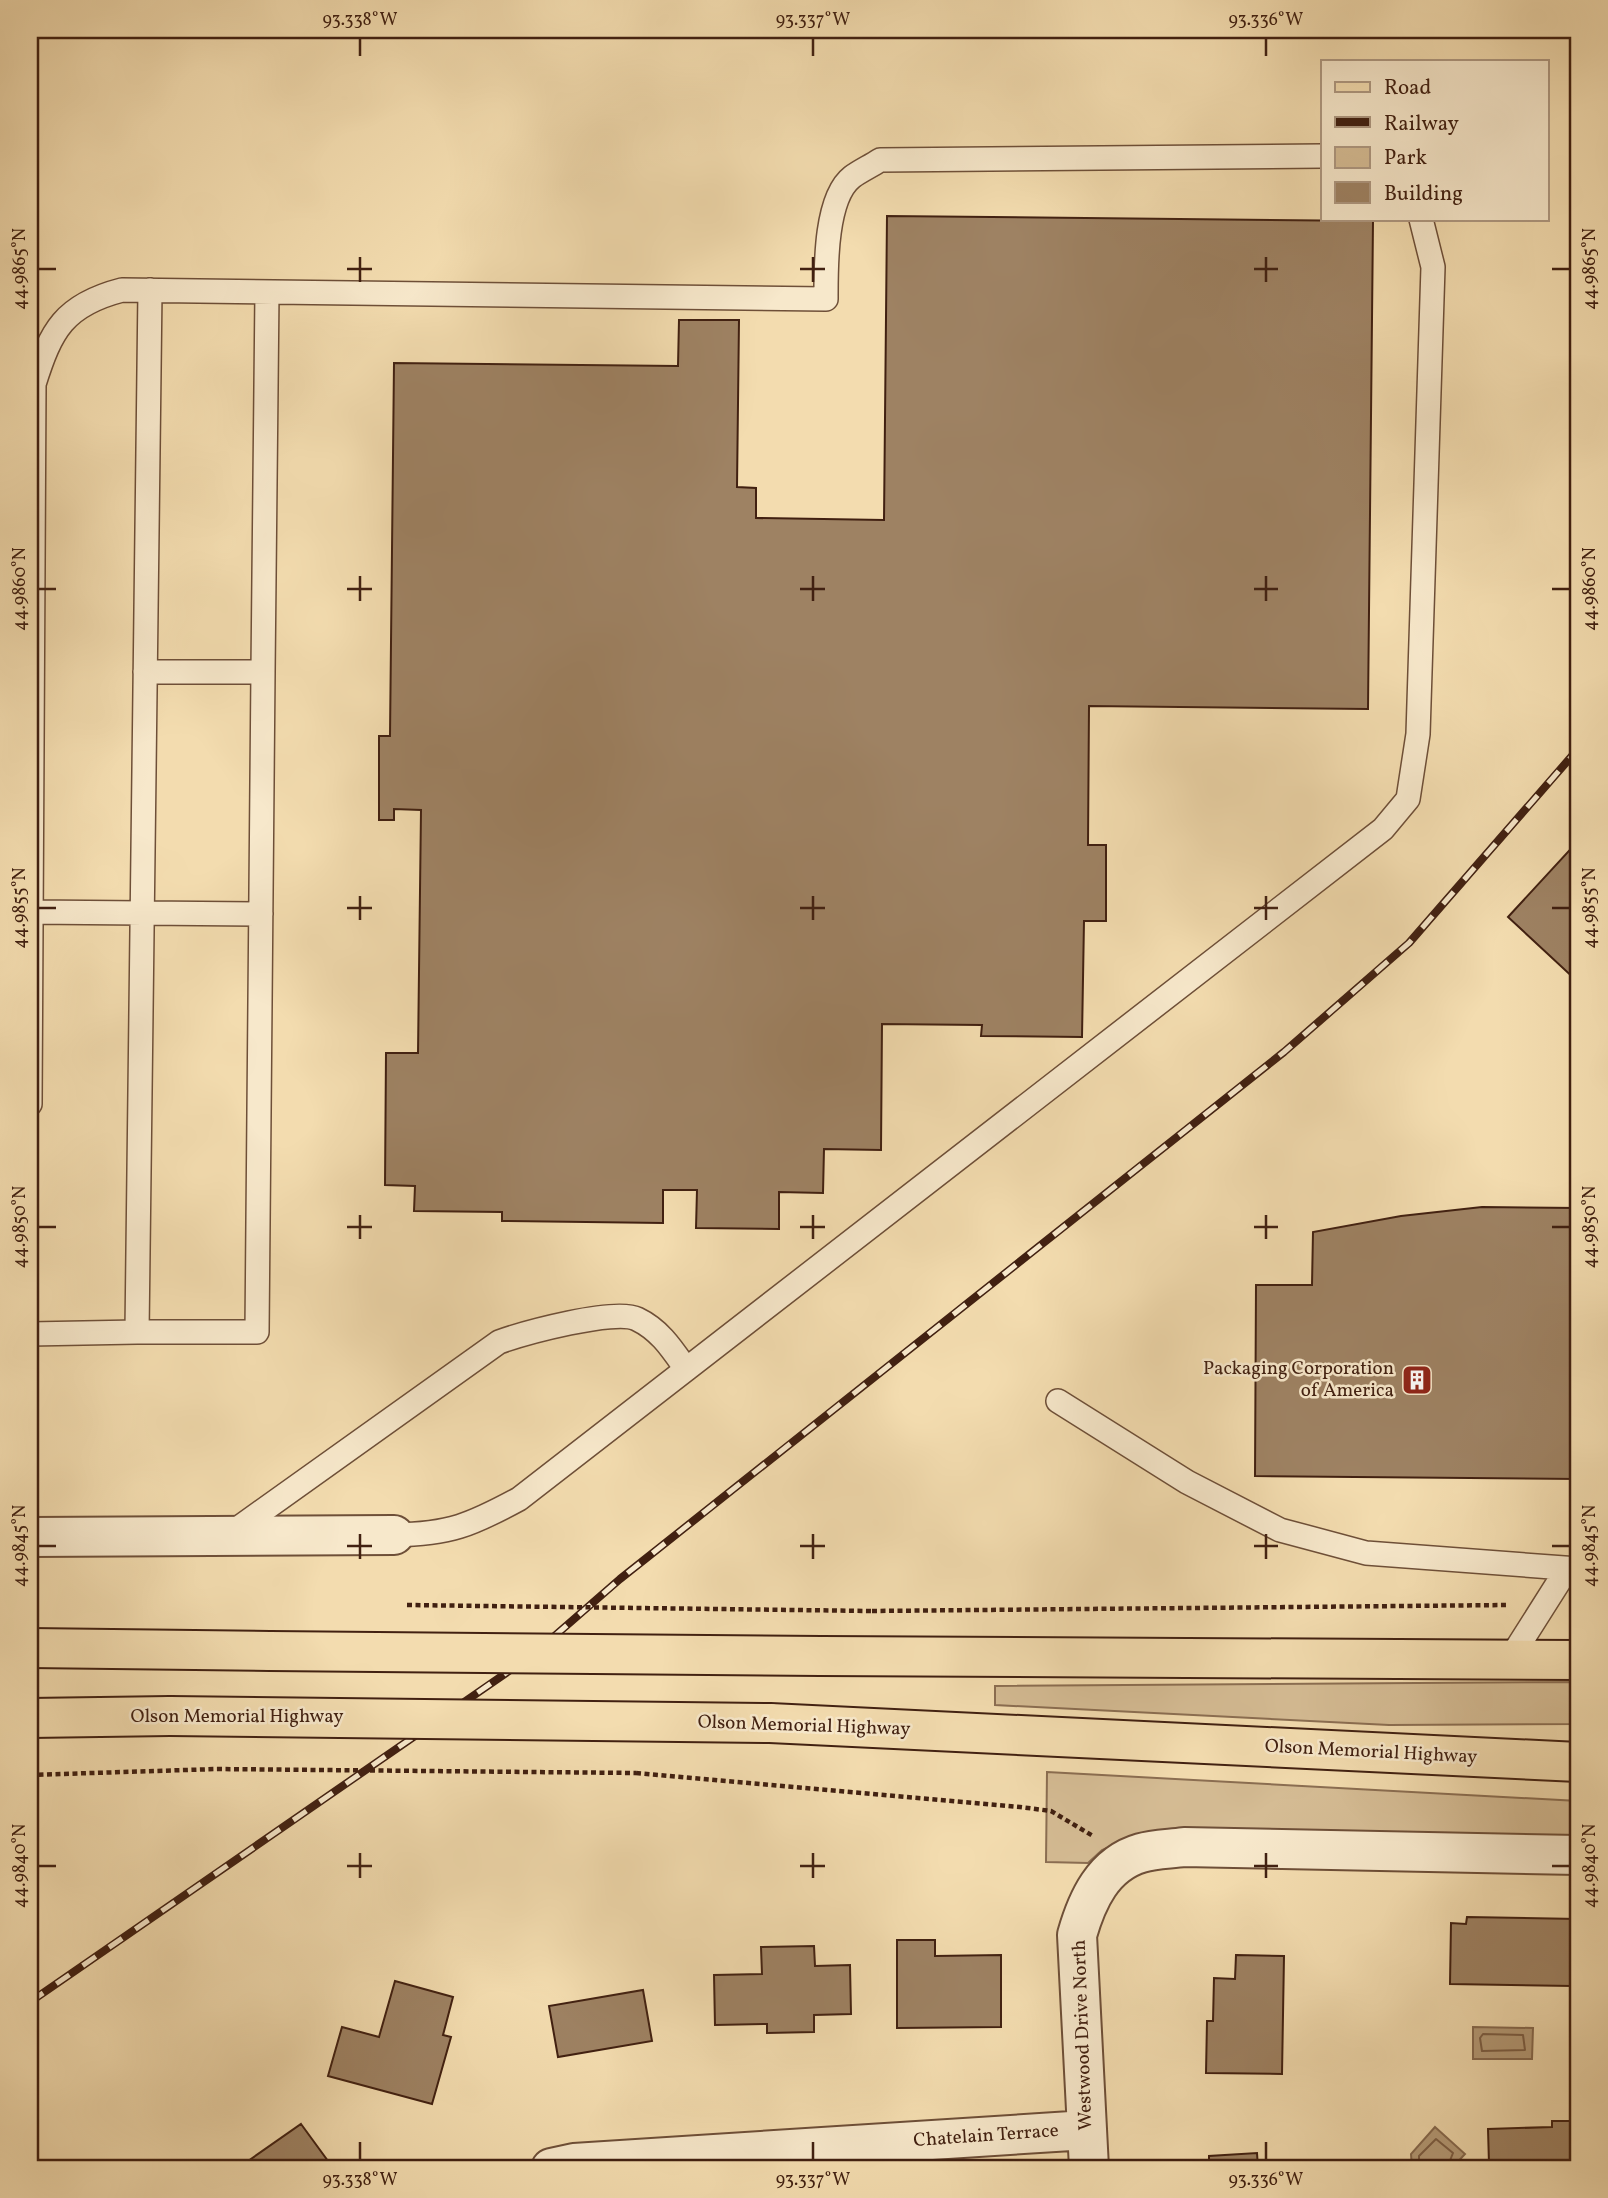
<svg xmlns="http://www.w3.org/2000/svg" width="1608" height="2198" viewBox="0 0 1608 2198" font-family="Vollkorn,serif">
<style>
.green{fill:#d5bc94;stroke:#8b6e52;stroke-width:2}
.water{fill:#b69c79;stroke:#876a4f;stroke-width:2}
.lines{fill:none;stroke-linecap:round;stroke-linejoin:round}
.shore{stroke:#7c5e45;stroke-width:2}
.building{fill:#9e8263;stroke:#412011;stroke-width:2}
.lane-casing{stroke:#6e4f38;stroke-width:26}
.street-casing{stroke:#6e4f38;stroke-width:42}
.primary-casing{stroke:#412011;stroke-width:42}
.path{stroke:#412011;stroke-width:4.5;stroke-dasharray:5 3.5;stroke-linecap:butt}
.lane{stroke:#f7e8cb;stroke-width:23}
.street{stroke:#f7e8cb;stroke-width:38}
.primary{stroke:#f3dcaf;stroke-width:38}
.rail-casing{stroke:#412011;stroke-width:8}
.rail{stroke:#f7e8cb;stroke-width:5;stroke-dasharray:16;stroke-linecap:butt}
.primary-bridge-casing{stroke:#412011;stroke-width:42;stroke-linecap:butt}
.path-bridge{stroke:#412011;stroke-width:4.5;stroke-dasharray:5 3.5;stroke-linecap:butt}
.primary-bridge{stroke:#f3dcaf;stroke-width:38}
.ticks{fill:none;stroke:#412011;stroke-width:2.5}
.labels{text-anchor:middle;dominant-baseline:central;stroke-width:5;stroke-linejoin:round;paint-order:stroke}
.poi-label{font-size:19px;fill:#412011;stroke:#f7e8cb;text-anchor:end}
.street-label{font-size:19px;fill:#412011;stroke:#f7e8cb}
.neatline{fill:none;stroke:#412011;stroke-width:2.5}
.ticks-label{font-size:18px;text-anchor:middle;fill:#412011}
</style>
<rect width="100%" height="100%" fill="#f3dcaf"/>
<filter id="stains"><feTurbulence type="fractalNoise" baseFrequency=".00286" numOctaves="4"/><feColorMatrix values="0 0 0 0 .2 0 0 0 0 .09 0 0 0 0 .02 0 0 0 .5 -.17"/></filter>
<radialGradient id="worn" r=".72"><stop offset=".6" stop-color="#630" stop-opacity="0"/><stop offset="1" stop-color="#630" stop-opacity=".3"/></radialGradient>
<path class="green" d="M 1578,1682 L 1578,1724 L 1389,1725 L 995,1705 L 995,1686 Z
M 1047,1772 L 1578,1801 L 1578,1837 L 1139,1834 L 1102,1850 L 1088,1863 L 1046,1862 Z"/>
<path class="water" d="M 1473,2027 L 1533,2028 L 1532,2059 L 1473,2059 Z
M 1435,2127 L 1465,2154 L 1452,2168 L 1412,2168 L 1411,2154 Z"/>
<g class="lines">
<path class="shore" d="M 1483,2034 L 1523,2035 L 1525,2050 L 1482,2051 L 1480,2038 Z
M 1419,2168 L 1419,2156 L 1436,2139 L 1453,2153 L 1447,2168"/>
</g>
<path class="building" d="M 887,216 L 1373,221 L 1368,709 L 1089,706 L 1088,845 L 1106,845 L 1106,921 L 1084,921 L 1082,1037 L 981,1036 L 982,1025 L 882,1024 L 881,1150 L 824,1149 L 823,1193 L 779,1192 L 779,1229 L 696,1228 L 697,1190 L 663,1190 L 663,1223 L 502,1221 L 502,1212 L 414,1211 L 415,1186 L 385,1185 L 386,1053 L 418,1053 L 421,810 L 394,809 L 394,820 L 379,820 L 379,736 L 390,736 L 394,363 L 678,366 L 679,320 L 739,320 L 737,487 L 756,488 L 756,518 L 884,520 Z
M 1578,841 L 1578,982 L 1508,917 Z
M 1578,841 L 1578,982 L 1508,917 Z
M 1482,1207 L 1578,1208 L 1578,1479 L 1255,1476 L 1256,1285 L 1312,1285 L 1313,1232 L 1401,1216 Z
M 1467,1917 L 1578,1919 L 1578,1972 L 1573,1972 L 1572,1986 L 1450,1984 L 1451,1923 L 1466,1924 Z
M 897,1940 L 935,1940 L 935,1956 L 1001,1955 L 1001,2027 L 897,2028 Z
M 814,1946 L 815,1966 L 850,1965 L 851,2014 L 814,2015 L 814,2032 L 767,2033 L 767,2024 L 715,2025 L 714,1975 L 762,1974 L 761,1947 Z
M 1236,1955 L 1284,1956 L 1282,2074 L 1206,2073 L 1207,2021 L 1213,2021 L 1214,1978 L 1235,1979 Z
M 395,1981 L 453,1997 L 443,2035 L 451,2037 L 432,2104 L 328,2076 L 342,2027 L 379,2037 Z
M 643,1990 L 652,2041 L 558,2057 L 549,2006 Z
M 1552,2121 L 1578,2121 L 1578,2168 L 1477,2168 L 1477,2164 L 1489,2164 L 1488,2129 L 1552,2127 Z
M 301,2124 L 328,2161 L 318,2168 L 238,2168 Z
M 1257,2153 L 1258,2168 L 1209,2168 L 1209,2156 Z"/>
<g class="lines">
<g class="lane-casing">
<path id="lane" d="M 263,672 L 267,292
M 31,912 L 261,914
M 30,1104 L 34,384 C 51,330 64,305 122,290 L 826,299 C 826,268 825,198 852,177 C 860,171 871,166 880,160 L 1323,156
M 137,1332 L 257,1332 L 263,672 L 145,672
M 30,1334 L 137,1332 L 150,290
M 1058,1401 L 1187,1482 L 1280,1530 L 1366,1553 L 1578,1569
M 230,1534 L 499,1342 C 524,1333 615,1308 637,1319 C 660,1330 672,1349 686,1369
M 394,1535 C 450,1534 471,1525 519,1499 L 1383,829 L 1408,799 L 1418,734 L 1433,267 L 1421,219
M 1510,1659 L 1567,1569"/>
</g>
<g class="street-casing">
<path id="street" d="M 30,1537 L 394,1535
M 551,2168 L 574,2163 L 1087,2130
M 1089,2168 L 1077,1935 C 1087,1900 1103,1864 1141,1853 C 1154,1849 1170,1849 1184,1847 L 1578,1855"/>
</g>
<g class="primary-casing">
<path id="primary" d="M 30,1648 L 270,1651
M 821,1656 L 1578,1660
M 30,1718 L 170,1716
M 770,1723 L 1578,1762"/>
</g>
<path class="path" d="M 872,1611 L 1507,1605
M 636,1773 L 1020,1807 L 1051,1811 L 1093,1836
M 30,1775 L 217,1769"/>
<use href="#lane" class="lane"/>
<use href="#street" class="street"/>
<use href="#primary" class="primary"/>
<g class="rail-casing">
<path id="rail" d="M 30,2002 L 535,1653 L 620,1579 L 1284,1052 L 1409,943 L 1578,749"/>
</g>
<use href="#rail" class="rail"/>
<g class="primary-bridge-casing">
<path id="primary-bridge" d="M 270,1651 L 821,1656
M 170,1716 L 770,1723"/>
</g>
<path class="path-bridge" d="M 407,1605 L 872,1611
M 217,1769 L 636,1773"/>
<use href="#primary-bridge" class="primary-bridge"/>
</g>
<path class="ticks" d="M 360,38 L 360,56M 813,38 L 813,56M 1266,38 L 1266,56M 360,257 L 360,282M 813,257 L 813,282M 1266,257 L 1266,282M 38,269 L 56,269M 347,269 L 372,269M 800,269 L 825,269M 1254,269 L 1278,269M 1552,269 L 1570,269M 360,576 L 360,601M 813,576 L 813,601M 1266,576 L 1266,601M 38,589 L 56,589M 347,589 L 372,589M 800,589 L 825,589M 1254,589 L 1278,589M 1552,589 L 1570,589M 360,896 L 360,920M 813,896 L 813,920M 1266,896 L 1266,920M 38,908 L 56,908M 347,908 L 372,908M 800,908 L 825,908M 1254,908 L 1278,908M 1552,908 L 1570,908M 360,1215 L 360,1239M 813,1215 L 813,1239M 1266,1215 L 1266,1239M 38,1227 L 56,1227M 347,1227 L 372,1227M 800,1227 L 825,1227M 1254,1227 L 1278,1227M 1552,1227 L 1570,1227M 360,1534 L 360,1559M 813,1534 L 813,1559M 1266,1534 L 1266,1559M 38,1546 L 56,1546M 347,1546 L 372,1546M 800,1546 L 825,1546M 1254,1546 L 1278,1546M 1552,1546 L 1570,1546M 360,1853 L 360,1878M 813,1853 L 813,1878M 1266,1853 L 1266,1878M 38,1866 L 56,1866M 347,1866 L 372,1866M 800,1866 L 825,1866M 1254,1866 L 1278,1866M 1552,1866 L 1570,1866M 360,2142 L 360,2160M 813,2142 L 813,2160M 1266,2142 L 1266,2160"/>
<defs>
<g id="building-square" transform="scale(1.575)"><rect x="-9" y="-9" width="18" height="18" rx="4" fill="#8f2418" stroke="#f7e8cb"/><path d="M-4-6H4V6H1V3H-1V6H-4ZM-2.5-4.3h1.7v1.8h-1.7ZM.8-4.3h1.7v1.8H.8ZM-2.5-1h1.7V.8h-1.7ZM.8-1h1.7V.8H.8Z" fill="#fff"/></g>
</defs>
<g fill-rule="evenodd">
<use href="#building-square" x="1417" y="1380"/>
</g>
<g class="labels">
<g class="poi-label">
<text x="1394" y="1369">Packaging Corporation<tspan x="1394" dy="22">of America</tspan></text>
</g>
<g class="street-label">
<text x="237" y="1717">Olson Memorial Highway</text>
<text transform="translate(804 1726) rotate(2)">Olson Memorial Highway</text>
<text transform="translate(1371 1752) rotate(3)">Olson Memorial Highway</text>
<text transform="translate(1083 2035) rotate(-92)">Westwood Drive North</text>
<text transform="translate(986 2136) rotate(-4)">Chatelain Terrace</text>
</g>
</g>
<rect width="1608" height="2198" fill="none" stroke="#f3dcaf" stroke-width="77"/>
<rect x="1321" y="60" width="228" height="161" fill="#f7e8cb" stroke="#ae9881" stroke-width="2"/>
<rect x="1335" y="82" width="35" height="10" fill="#f3dcaf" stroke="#ae9881" stroke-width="2"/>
<text x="1384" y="94" font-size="21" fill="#412011">Road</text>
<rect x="1335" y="117" width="35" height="10" fill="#412011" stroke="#ae9881" stroke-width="2"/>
<text x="1384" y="130" font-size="21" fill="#412011">Railway</text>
<rect x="1335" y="147" width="35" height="21" fill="#d5bc94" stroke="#ae9881" stroke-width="2"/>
<text x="1384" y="164" font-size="21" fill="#412011">Park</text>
<rect x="1335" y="182" width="35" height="21" fill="#9e8263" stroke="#ae9881" stroke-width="2"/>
<text x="1384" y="200" font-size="21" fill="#412011">Building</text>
<rect x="38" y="38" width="1532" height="2122" class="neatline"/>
<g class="ticks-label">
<text x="360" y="25">93.338°W</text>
<text x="813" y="25">93.337°W</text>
<text x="1266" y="25">93.336°W</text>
<text transform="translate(19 269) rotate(-90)" y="6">44.9865°N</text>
<text transform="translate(1589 269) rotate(-90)" y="6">44.9865°N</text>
<text transform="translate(19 589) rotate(-90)" y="6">44.9860°N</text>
<text transform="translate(1589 589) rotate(-90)" y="6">44.9860°N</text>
<text transform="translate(19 908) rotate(-90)" y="6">44.9855°N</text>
<text transform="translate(1589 908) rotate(-90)" y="6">44.9855°N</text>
<text transform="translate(19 1227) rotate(-90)" y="6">44.9850°N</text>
<text transform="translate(1589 1227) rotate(-90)" y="6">44.9850°N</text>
<text transform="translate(19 1546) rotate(-90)" y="6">44.9845°N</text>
<text transform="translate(1589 1546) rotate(-90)" y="6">44.9845°N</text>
<text transform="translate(19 1866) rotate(-90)" y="6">44.9840°N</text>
<text transform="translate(1589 1866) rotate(-90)" y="6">44.9840°N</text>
<text x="360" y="2185">93.338°W</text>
<text x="813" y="2185">93.337°W</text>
<text x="1266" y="2185">93.336°W</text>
</g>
<rect width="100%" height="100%" filter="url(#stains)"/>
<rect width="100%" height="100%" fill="url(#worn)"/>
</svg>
